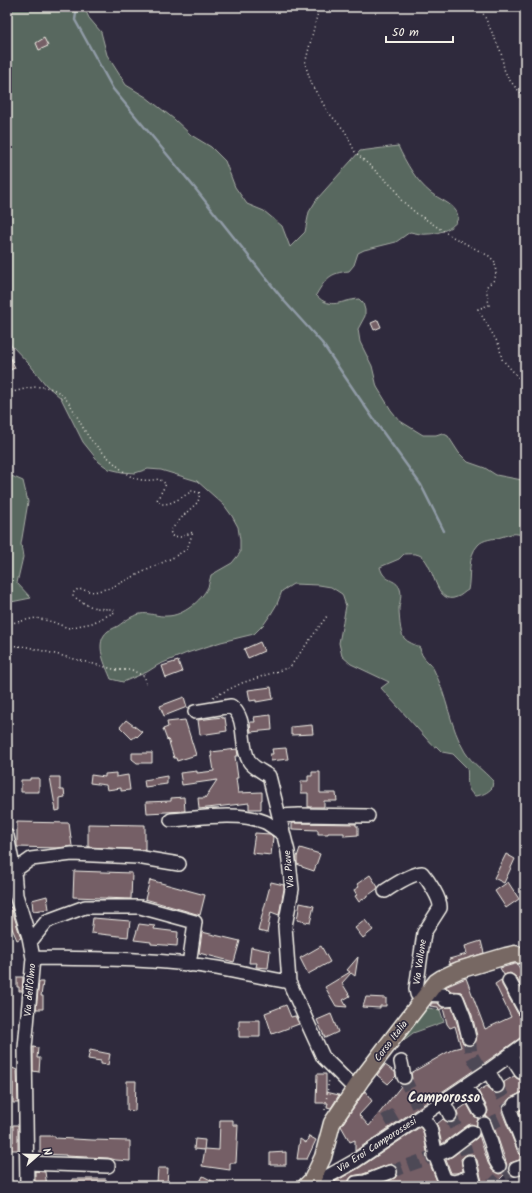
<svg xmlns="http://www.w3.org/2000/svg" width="532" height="1193" viewBox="0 0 532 1193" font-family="Kalam,sans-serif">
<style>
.green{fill:#58685f;stroke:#a6aca4}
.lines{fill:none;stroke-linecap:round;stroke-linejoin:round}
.stream{stroke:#909ba6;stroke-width:2.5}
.building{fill:#755e66;stroke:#f4f1e8}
.minor-tunnel{stroke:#4d4857;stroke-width:13;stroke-dasharray:13 6;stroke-linecap:butt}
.minor-casing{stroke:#f4f1e8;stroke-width:16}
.major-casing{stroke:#f4f1e8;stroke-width:19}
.path{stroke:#f4f1e8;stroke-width:1.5;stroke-dasharray:1 3;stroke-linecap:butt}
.minor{stroke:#2f2a3d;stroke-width:13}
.major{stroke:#776864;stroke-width:16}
.labels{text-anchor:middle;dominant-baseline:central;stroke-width:3.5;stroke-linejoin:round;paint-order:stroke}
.street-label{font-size:10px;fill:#f4f1e8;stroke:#2f2a3d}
.district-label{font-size:14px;font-weight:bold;fill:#f4f1e8;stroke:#2f2a3d}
</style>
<rect width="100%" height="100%" fill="#2f2a3d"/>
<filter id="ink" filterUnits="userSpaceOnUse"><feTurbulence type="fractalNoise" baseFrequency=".025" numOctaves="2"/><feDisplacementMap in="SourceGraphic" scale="8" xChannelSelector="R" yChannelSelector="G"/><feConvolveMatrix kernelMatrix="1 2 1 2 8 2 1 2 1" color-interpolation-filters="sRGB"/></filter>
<g filter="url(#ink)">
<path class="green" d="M 7,7 L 84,7 L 89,18 L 101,32 L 107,55 L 126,85 L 146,97 L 174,119 L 191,135 L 211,147 L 225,161 L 235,187 L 247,204 L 264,211 L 282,226 L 290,247 L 305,232 L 309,212 L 317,199 L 360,151 L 398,146 C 406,163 416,181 431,193 C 439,199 451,203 456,211 C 465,226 438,234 428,234 C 422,235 416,233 410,232 L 396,242 L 364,250 L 358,253 L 354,265 L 349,271 C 330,273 326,278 316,295 C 331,311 341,300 359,299 L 363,303 L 365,310 L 365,316 L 358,329 L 360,342 L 372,366 L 377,387 L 391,410 L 400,421 L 423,435 L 436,435 L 442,433 L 448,436 L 459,453 L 468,462 L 485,468 L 496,475 L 522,480 L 525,478 L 525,536 C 514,532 511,534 501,537 C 494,539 483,539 478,545 C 467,556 471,577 468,590 C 464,592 461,596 457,597 C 434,607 435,561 419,555 C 415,553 408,554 404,554 L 399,559 L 380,567 C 384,583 396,578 400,589 C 402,594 400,602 399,608 C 399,614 400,634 404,638 C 408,643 415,644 420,648 C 421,659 430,661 434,670 C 447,696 450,727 465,752 C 472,763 484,771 493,781 L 492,788 C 487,793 483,795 475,796 C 464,788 469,779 467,768 L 453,754 L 442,752 L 436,746 L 434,747 L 381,688 L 389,682 L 351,664 L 342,656 L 339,643 L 346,606 L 342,594 L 331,587 L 319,585 L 293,584 L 282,591 L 277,604 L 271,614 L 264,624 L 254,634 L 221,642 L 187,653 L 158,665 L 147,672 L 123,682 L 111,679 C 106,666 93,643 108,631 C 111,629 115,628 118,626 C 125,621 131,616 140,614 C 149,612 158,617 167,616 C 183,616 201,601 208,587 C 209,584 210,579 211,575 L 232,563 L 240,553 L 240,540 L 238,527 L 232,516 L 224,505 L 197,481 L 161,470 L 148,469 L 135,473 L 122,472 L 109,469 L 99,462 L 83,442 L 61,398 L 46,385 L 30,365 L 11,345 L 7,338 Z
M 7,474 L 23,481 L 28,502 L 21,544 L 23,557 L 17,583 L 31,598 L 11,602 L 7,601 Z
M 7,735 L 12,747 L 11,769 L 7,781 Z
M 423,1007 L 440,1010 L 444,1022 L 413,1033 L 396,1046 Z"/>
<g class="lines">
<path class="stream" d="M 77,7 L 75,20 L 113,89 L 194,187 L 285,302 L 322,343 L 377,424 L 421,485 L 444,531"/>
</g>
<path class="building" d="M 44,38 L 48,46 L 39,50 L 36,43 Z
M 378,320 L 381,327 L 374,330 L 371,323 Z
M 7,349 L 15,368 L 7,371 Z
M 260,642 L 264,651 L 248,658 L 244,649 Z
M 178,661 L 182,672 L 166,678 L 162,666 Z
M 271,687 L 273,699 L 256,702 L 256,700 L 250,701 L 248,690 Z
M 184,697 L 187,707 L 164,716 L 160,706 Z
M 271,715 L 272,730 L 251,732 L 250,722 L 255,722 L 254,717 Z
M 222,717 L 222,718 L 225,718 L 227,731 L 200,735 L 198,720 Z
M 126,720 L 142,732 L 137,737 L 136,736 L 132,739 L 120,727 Z
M 185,720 L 196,755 L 177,761 L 176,758 L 174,758 L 168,739 L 167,740 L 163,729 L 168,727 L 167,722 Z
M 312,725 L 313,734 L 291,735 L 291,727 Z
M 286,748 L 288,759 L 271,761 L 270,754 L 273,754 L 272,749 Z
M 237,749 L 238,756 L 235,756 L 238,778 L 236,778 L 238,793 L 262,792 L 262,800 L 261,800 L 261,809 L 249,809 L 249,803 L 199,809 L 198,798 L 205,798 L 217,780 L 182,785 L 180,773 L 197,771 L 197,773 L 214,771 L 211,752 Z
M 132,753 L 152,753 L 152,763 L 137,763 L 132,759 Z
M 312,772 L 320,772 L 320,793 L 336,793 L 337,801 L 324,801 L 324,807 L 308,807 L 308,793 L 301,793 L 301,781 L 308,781 L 308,776 L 312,776 Z
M 116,773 L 116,777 L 128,775 L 130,790 L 121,791 L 121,788 L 107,790 L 106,785 L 90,783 L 91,775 L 105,777 L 105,774 Z
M 167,776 L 167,784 L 145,787 L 144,780 Z
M 50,777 L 60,777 L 60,790 L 64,790 L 65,797 L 60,798 L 60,810 L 56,811 Z
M 30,778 L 39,778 L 39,792 L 21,792 L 21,780 L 30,780 Z
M 184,797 L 185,811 L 147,813 L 146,802 L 171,801 L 171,798 Z
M 17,822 L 69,823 L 72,846 L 58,848 L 17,847 Z
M 292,823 L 356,824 L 356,826 L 358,826 L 358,835 L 344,836 L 344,833 L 328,833 L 328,834 L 318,834 L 318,830 L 292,829 Z
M 88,824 L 145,825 L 145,850 L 88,847 Z
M 255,833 L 270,834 L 273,837 L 271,855 L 252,853 Z
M 300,848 L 320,854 L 314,871 L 302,867 L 302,866 L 297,864 L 297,857 Z
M 506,854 L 515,859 L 504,883 L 494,878 Z
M 74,871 L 132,873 L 131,899 L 73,897 Z
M 370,875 L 378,887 L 377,889 L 359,902 L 355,896 L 357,895 L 354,890 L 359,887 L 357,884 Z
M 150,880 L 205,895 L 200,915 L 145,899 Z
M 271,882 L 284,885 L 284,889 L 279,915 L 271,912 L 267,933 L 258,931 Z
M 508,882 L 519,899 L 506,908 L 495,891 Z
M 47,896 L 49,909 L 33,911 L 32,900 Z
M 300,903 L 314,906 L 310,923 L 297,920 Z
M 11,907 L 21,938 L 17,940 L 7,917 L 7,908 Z
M 93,918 L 130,921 L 128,937 L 91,933 Z
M 365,920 L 373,930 L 363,938 L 355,928 Z
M 139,924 L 155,926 L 154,929 L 178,932 L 177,946 L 151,944 L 151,942 L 134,940 Z
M 202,932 L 240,941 L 234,962 L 199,953 Z
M 481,941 L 484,953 L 450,964 L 449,959 L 467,954 L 465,946 Z
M 321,946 L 330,962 L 308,974 L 300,958 Z
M 251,947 L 270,951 L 268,968 L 256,967 L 257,963 L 249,963 Z
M 358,957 L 355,976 L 351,973 L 342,983 L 350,996 L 343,1000 L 347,1007 L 336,1006 L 325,987 L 350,972 L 347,970 Z
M 515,964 L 517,964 L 521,970 L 525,967 L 525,993 L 516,977 L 510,973 L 504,975 L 500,968 Z
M 17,977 L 23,977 L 22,991 L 19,991 L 19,987 L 17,987 Z
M 466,978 L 485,1029 L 511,1017 L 495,984 L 501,980 L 502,985 L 518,1014 L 521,1017 L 525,1018 L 525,1036 L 520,1038 L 483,1064 L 355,1151 L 355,1140 L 350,1142 L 341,1126 L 365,1091 L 372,1101 L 359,1115 L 369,1126 L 402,1085 L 406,1085 L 410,1083 L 412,1079 L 411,1073 L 453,1049 L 461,1047 L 455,1026 L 450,1028 L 447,1024 L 443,1008 L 439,1010 L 438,1007 L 430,1006 L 432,1003 L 438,1003 L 442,1007 L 452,1007 L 463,1043 L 467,1046 L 471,1046 L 475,1044 L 477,1036 L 472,1015 L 464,996 L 461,992 L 451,991 L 445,987 Z
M 39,982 L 43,982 L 41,996 L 43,996 L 43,1009 L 36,1009 Z
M 366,997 L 386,998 L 386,1006 L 380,1006 L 380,1008 L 363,1007 Z
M 286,1005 L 291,1017 L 295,1016 L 299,1024 L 272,1034 L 265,1013 Z
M 331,1014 L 338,1032 L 325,1038 L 317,1020 Z
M 239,1020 L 260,1020 L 260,1037 L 239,1037 Z
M 33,1047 L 38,1048 L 37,1058 L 40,1058 L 39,1072 L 33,1071 Z
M 90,1050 L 110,1054 L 108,1065 L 101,1064 L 101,1061 L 88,1059 Z
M 385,1065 L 395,1072 L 396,1076 L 388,1084 L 377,1075 Z
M 8,1066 L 17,1070 L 18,1103 L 13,1103 L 13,1083 L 8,1083 Z
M 317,1074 L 326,1074 L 326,1092 L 339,1095 L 331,1108 L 327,1107 L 328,1103 L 316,1103 Z
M 514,1076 L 518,1079 L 525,1079 L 525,1091 L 510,1098 L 504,1105 L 502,1112 L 518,1152 L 520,1155 L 525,1157 L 525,1158 L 510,1163 L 508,1168 L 509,1173 L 504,1175 L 493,1186 L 483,1186 L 477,1160 L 472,1154 L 467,1154 L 461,1159 L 463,1171 L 456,1173 L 451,1173 L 446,1160 L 453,1156 L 477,1138 L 479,1135 L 488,1163 L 492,1170 L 499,1174 L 503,1173 L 506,1170 L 507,1166 L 506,1162 L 492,1121 L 486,1116 L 488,1111 L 487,1107 L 478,1091 L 487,1086 L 493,1093 L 501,1093 L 504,1090 L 504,1082 Z
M 127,1081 L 136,1081 L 135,1111 L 127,1110 Z
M 467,1104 L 473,1115 L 478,1119 L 476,1126 L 471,1124 L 468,1125 L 442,1144 L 437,1124 L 443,1119 L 449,1123 L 454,1122 L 458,1116 L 457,1111 Z
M 525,1108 L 525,1127 L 519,1111 Z
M 220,1120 L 233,1120 L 233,1125 L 238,1125 L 236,1163 L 230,1163 L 230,1170 L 202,1166 L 205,1149 L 219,1150 Z
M 13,1125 L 18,1125 L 18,1150 L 11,1150 L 11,1142 L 13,1142 Z
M 420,1127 L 423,1131 L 427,1152 L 427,1159 L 429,1162 L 437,1181 L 441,1186 L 377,1186 L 393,1179 L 396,1177 L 398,1173 L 397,1169 L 395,1166 L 391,1164 L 363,1174 L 352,1176 L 349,1180 L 349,1186 L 331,1186 L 336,1181 L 359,1168 Z
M 40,1136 L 55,1136 L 55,1138 L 92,1140 L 130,1141 L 130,1161 L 116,1160 L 108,1158 L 66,1156 L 66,1155 L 40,1154 Z
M 309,1136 L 316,1140 L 307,1159 L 297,1159 L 300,1139 L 306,1143 Z
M 195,1139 L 205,1140 L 204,1150 L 194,1149 Z
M 286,1152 L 286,1165 L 270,1165 L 270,1153 Z
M 158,1168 L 168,1168 L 167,1184 L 157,1183 Z
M 35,1171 L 45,1172 L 47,1186 L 35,1186 Z
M 203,1176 L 222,1186 L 206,1186 L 200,1182 Z
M 72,1179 L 106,1179 L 106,1186 L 72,1186 Z"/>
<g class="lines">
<path class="minor-tunnel" d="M 469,1038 L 471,1054 L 483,1075
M 404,1077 L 422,1116
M 497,1086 L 510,1110
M 387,1112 L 398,1131
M 450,1115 L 456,1128
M 487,1125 L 509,1115
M 463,1141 L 469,1162
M 390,1172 L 434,1156
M 489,1186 L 493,1185 L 504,1174 L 516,1169"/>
<g class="minor-casing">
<path id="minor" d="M 195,712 L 231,706 C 248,719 239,743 249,761 C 252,767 263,772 269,776 L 288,852 L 292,889 L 285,926 L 289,982 L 323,1057 L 355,1089
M 279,816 L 299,815 L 368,816
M 171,820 C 200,818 238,811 265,822 C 271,825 277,830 283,834
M 7,836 L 14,871
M 385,891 C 394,885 411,874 422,873 C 428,880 441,899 440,908 L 424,933 L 416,989 L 417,994 L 444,995 L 445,1000 L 457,999 L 464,1017 L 469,1038
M 30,942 L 47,921 L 85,907 L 140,907 L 195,922 L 189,965
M 33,958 C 94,959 156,958 217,968 C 241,972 265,978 289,982
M 509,981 L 525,1010
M 510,1055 L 521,1072
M 401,1062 L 404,1077
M 488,1071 L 497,1086
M 466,1086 L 480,1111
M 443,1101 L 450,1115
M 514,1105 L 525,1099
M 510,1110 L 525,1149
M 422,1116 L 430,1128 L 437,1160 L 444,1178 C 452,1186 463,1179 472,1176
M 484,1124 L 491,1143 L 496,1161 L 499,1166
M 434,1156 L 448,1150 L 472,1132
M 469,1162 L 475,1186
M 27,1163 L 108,1166
M 516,1169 L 525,1166
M 356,1183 L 365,1182 L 390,1172
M 27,1186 L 25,1048 L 33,958 L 29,937 L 16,895 L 14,871 L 31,859 L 72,854 L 137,857 L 179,864
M 311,1186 L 355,1161 L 488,1071 L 525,1044"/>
</g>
<g class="major-casing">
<path id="major" d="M 306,1186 L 312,1180 L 323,1157 L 332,1123 L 361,1080 L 436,982 L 442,978 L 459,970 L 506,956 L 515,954 L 525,956"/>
</g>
<path class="path" d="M 317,7 L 318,12 L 305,64 L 312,85 L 328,112 L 345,131 L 355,152 L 395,189 L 401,200 L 416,213 L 451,236 L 489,256 L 495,262 L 496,275 L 494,280 L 486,287 L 489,305 L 478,309 L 499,345 L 502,359 L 525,385
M 479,7 L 484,15 L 501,52 L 504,69 L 508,78 L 516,88 L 525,97
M 7,393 C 21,391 35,384 49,388 C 71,393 78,424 91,440 C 97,447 124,474 132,477 C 141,481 149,481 159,479 L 166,484 L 157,500 C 159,501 160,503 162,504 C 171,505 186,495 192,491 L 200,493 L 198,502 L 186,513 L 170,531 L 172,536 L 181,537 L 193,532 L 187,549 L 174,557 L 110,588 L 94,592 L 78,589 L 74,592 L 73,596 C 88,607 94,609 113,609 L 115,612 L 92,623 L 68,628 L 53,622 L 36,618 L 7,624
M 7,645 L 28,647 L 117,670 L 132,670 L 145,677 L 146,686
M 213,697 L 242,683 L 290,667 L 327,616
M 325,1110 L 329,1079"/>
<use href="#minor" class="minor"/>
<use href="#major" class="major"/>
</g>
</g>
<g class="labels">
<g class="street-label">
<text transform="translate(289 869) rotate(-96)">Via Piave</text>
<text transform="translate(420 962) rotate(-82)">Via Vallone</text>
<text transform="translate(30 990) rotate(-85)">Via dell'Olmo</text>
<text transform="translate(391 1041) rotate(-53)">Corso Italia</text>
<text transform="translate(377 1145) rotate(-33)">Via Eroi Camporossesi</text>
</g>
<g class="district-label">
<text x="444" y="1098">Camporosso</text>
</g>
</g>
<rect width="532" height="1193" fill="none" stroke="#2f2a3d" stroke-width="24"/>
<rect x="12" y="12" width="508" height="1169" fill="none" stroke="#f4f1e8" stroke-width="1.5" filter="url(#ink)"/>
<g transform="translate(38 1155) rotate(70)" stroke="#2f2a3d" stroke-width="3" paint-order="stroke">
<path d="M0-3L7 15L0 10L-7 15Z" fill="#f4f1e8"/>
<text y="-6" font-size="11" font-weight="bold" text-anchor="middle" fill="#f4f1e8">N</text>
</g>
<path d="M386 36v6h67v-6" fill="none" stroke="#f4f1e8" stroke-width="2"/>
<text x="392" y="36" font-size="12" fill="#f4f1e8" stroke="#2f2a3d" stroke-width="3" paint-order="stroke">50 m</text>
</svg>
